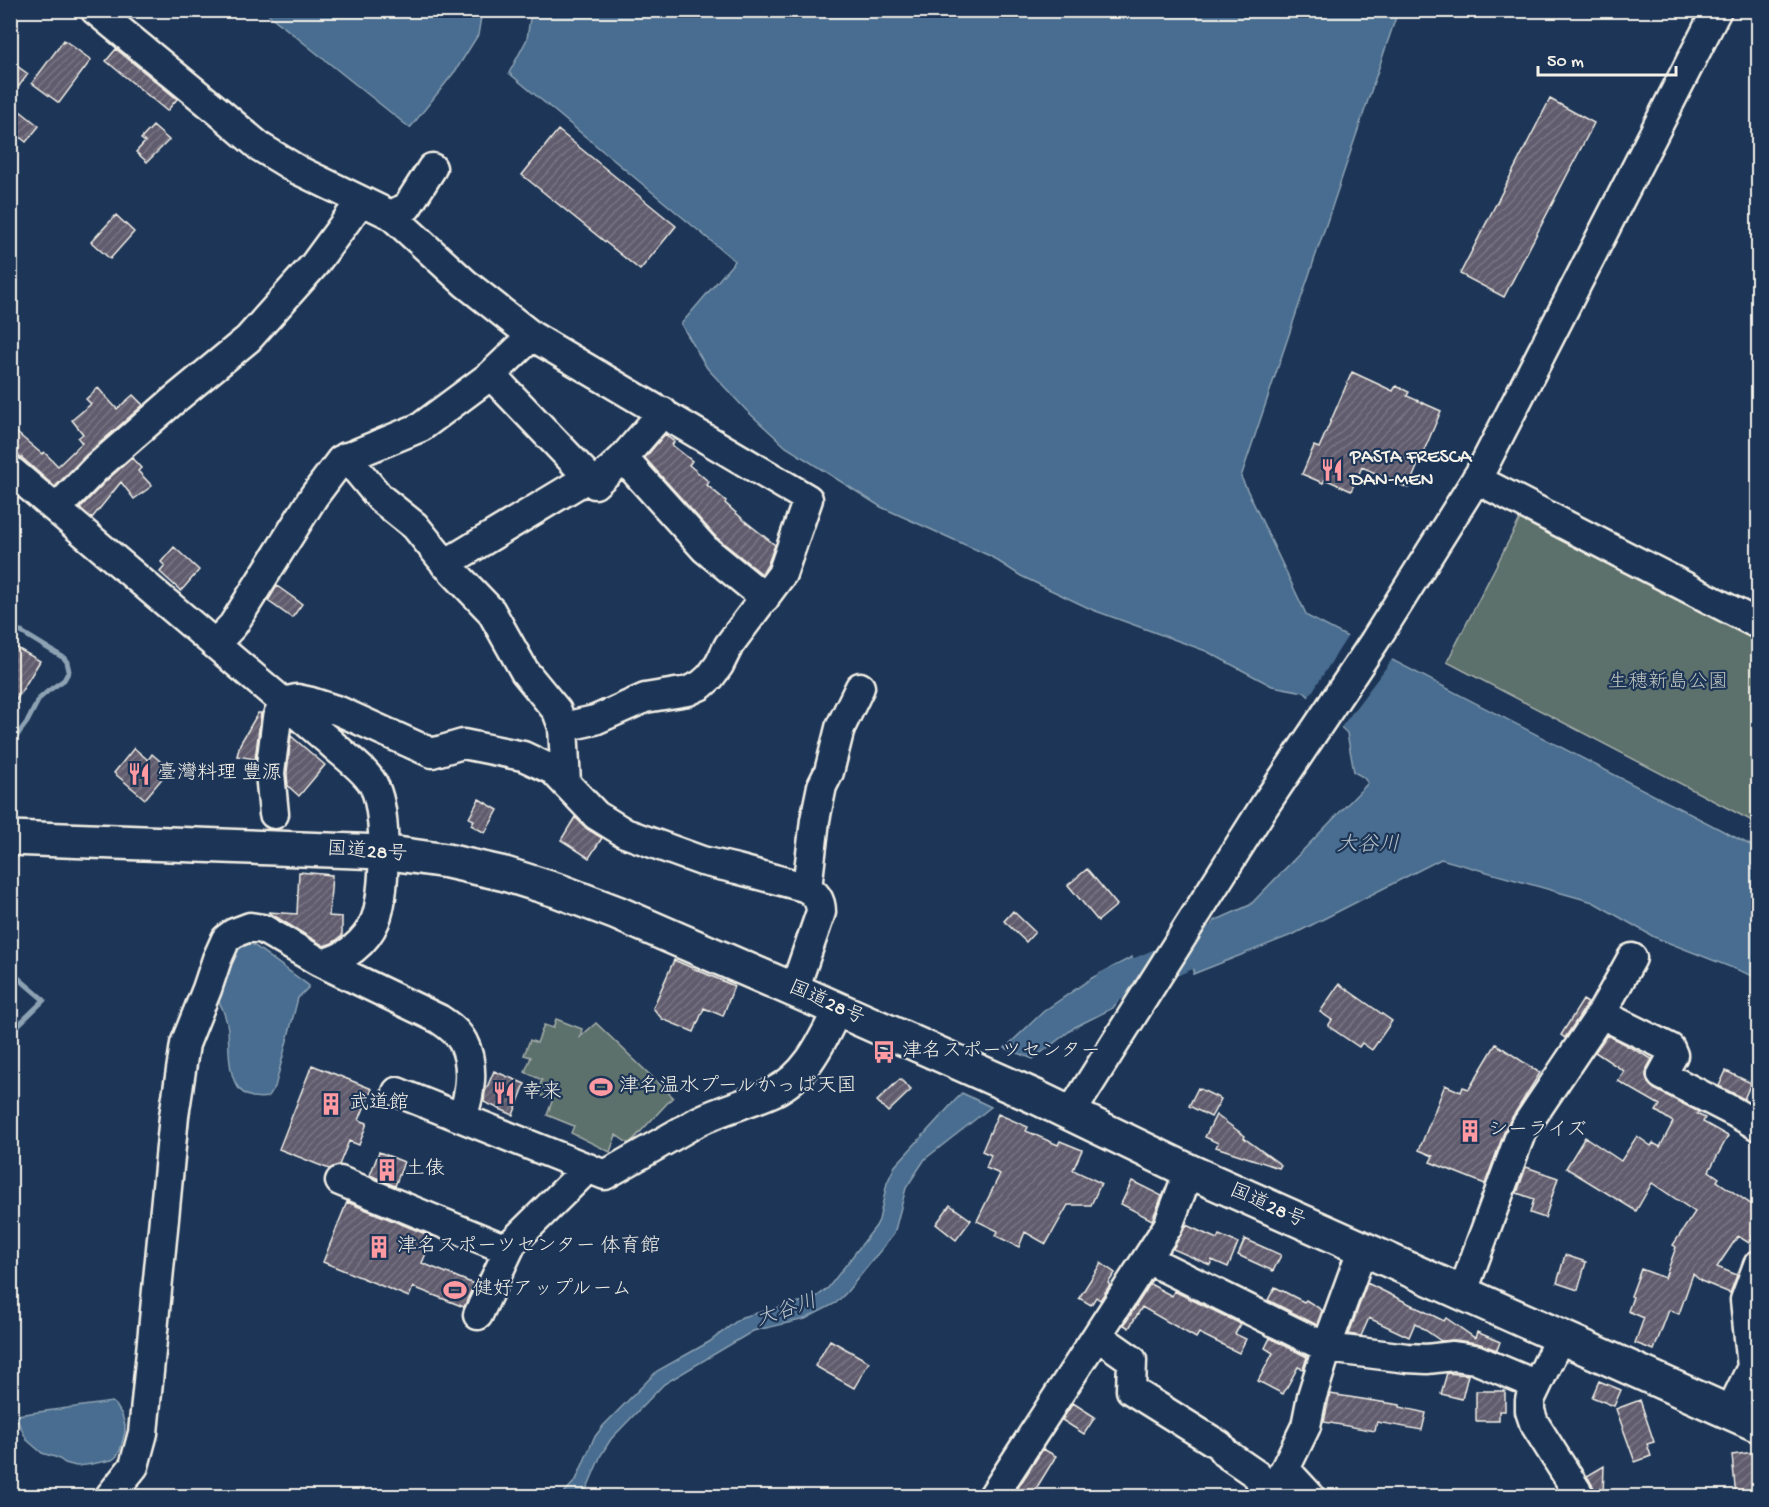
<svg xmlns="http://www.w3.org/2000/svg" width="1769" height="1507" viewBox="0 0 1769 1507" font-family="'Gochi Hand','Klee One',sans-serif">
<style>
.park{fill:#5b706c;stroke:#a8b0aa;stroke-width:1.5}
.water{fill:#486d90;stroke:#8da2b3;stroke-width:1.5}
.pier{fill:#1d3557}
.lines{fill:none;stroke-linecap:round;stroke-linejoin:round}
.stream{stroke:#8da2b3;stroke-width:5}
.river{stroke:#486d90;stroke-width:33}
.building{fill:url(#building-hatch);stroke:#f4f1e8;stroke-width:1.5}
.minor-casing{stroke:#f4f1e8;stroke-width:33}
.highway-casing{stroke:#f4f1e8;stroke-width:38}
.minor{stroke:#1d3557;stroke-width:28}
.highway{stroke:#1d3557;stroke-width:33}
.labels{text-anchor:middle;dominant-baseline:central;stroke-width:4.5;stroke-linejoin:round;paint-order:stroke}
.poi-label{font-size:20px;fill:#f4f1e8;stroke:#1d3557;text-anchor:start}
.park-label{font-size:20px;fill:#bec4bd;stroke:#1d3557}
.street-label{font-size:20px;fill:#f4f1e8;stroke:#1d3557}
.water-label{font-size:21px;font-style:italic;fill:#b8c3c9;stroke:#1d3557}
</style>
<defs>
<pattern id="building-hatch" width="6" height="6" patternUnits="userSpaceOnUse" patternTransform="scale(1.5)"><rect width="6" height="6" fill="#615c6e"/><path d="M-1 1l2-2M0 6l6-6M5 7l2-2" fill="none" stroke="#787483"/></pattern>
</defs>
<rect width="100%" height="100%" fill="#1d3557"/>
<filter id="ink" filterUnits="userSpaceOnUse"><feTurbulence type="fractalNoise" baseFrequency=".0167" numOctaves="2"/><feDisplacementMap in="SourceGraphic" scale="12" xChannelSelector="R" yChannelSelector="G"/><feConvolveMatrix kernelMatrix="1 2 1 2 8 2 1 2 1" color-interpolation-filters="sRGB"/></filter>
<g filter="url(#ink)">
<path class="park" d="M 1523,513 L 1758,636 L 1758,824 L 1447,662 Z
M 556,1019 L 582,1029 L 580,1037 L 596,1023 L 673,1097 L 629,1144 L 616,1135 L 610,1152 L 571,1133 L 574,1126 L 547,1115 L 553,1099 L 536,1094 L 542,1080 L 525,1072 L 531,1057 L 524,1055 L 530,1040 L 537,1043 L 544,1025 L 553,1028 Z"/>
<path class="water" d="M 264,11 L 482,11 L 478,35 L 456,70 L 410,128 Z
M 531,11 L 1398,11 L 1241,477 L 1307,616 L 1758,849 L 1758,978 L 1654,937 L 1593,902 L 1441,859 L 1294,934 L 1193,974 L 1196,948 L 1214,921 L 1250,905 L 1368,783 L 1363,777 L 1354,772 L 1347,733 L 1304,692 L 1272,686 L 1206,651 L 1093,610 L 1021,576 L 990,556 L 881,507 L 786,447 L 746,410 L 707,368 L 681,324 L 735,261 L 509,73 L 527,39 Z
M 247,942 L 252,944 L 308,985 L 308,988 L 298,998 L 275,1087 L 268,1097 C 225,1104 230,1057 228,1029 C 226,1017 222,1004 214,995 L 232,947 Z
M 1132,957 L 1129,985 L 1113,1008 L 1075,1027 L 1033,1059 L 1005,1048 L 1044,1011 L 1092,978 Z
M 962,1093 L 991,1107 L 925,1159 L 906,1188 L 894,1234 L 846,1293 L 836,1303 L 805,1319 L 753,1331 L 664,1384 L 611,1439 L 601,1455 L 588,1486 L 582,1496 L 561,1496 L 576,1480 L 594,1438 L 603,1426 L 657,1371 L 709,1342 L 742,1317 L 815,1298 L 828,1288 L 876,1226 L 879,1220 L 887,1183 L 895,1166 Z
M 112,1402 L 116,1405 L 122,1415 L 125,1425 L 125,1432 L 120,1451 L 116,1457 L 112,1460 L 86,1465 L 76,1466 L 65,1463 L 58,1458 L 42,1453 L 27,1440 L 18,1422 L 17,1415 Z"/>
<path class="pier" d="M 1349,634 L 1394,657 L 1339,730 L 1307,700 Z"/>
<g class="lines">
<path class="stream" d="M 10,625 L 64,658 L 67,662 L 69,671 L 64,680 L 48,691 L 39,699 L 27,722 L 10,745
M 10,971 L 44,1000 L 10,1033"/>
<path class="river" d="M 1091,1000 L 1111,986 L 1237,932"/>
</g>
<path class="building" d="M 64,40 L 91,60 L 59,103 L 32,83 Z
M 116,49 L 177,99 L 167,111 L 106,61 Z
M 10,61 L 28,74 L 10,98 Z
M 1550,99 L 1594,123 L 1504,297 L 1460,274 Z
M 10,103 L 39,126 L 26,142 L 10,129 Z
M 153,126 L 169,140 L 147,162 L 136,152 L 145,142 L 141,139 Z
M 558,130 L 676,226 L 640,270 L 522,175 Z
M 116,215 L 134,232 L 110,259 L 91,242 Z
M 1352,372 L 1393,391 L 1396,386 L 1409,392 L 1407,396 L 1441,411 L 1408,488 L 1362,467 L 1351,491 L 1325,479 L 1323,483 L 1302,474 L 1314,446 L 1319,448 Z
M 98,388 L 117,409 L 133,395 L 143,405 L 85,456 L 55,487 L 21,457 L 10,452 L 10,427 L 42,454 L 44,452 L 58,466 L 82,443 L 78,438 L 83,434 L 72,420 L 91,404 L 86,399 Z
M 665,434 L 674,442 L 672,445 L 692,461 L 689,465 L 709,482 L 707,485 L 726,501 L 725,503 L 745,521 L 775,545 L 767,566 L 762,574 L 716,537 L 645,458 Z
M 132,458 L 141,468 L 138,471 L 152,486 L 134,499 L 121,482 L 92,518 L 80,508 L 107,480 Z
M 174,547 L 199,570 L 181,591 L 160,572 L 165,566 L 161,562 Z
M 277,586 L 302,604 L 292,618 L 268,601 Z
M 10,644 L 40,661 L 10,710 Z
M 258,713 L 261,713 L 255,759 L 237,756 L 240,744 Z
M 291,736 L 325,765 L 299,796 L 288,786 L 287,773 Z
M 134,748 L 148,760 L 152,754 L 166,766 L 161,772 L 165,775 L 145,799 L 114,773 Z
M 479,799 L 498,810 L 485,833 L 471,825 L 474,820 L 469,818 Z
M 575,817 L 587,829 L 602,838 L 589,858 L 561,840 Z
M 1087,869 L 1117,905 L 1098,921 L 1068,885 Z
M 299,872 L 332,875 L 329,916 L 342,917 L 342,936 L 332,943 L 324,946 L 268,912 L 297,914 Z
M 1013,911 L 1035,932 L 1026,942 L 1004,921 Z
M 674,960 L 734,986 L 723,1016 L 704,1008 L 694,1032 L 662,1019 L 653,1008 Z
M 1339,984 L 1392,1021 L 1372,1050 L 1362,1043 L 1359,1047 L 1328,1026 L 1332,1020 L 1320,1012 Z
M 1583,1000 L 1588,1003 L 1565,1038 L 1561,1035 Z
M 1607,1035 L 1652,1059 L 1647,1068 L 1646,1076 L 1648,1083 L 1654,1089 L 1695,1110 L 1698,1112 L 1697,1114 L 1705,1118 L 1703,1122 L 1728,1136 L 1709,1171 L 1719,1178 L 1717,1181 L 1758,1209 L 1758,1228 L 1749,1243 L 1738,1236 L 1717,1267 L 1737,1275 L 1730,1293 L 1701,1281 L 1693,1274 L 1679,1314 L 1669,1310 L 1654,1350 L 1635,1343 L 1644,1318 L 1628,1311 L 1633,1297 L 1631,1296 L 1641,1269 L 1665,1278 L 1676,1247 L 1673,1245 L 1695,1212 L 1652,1183 L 1636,1211 L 1566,1168 L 1585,1137 L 1621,1161 L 1637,1136 L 1651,1146 L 1653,1143 L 1660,1147 L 1673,1122 L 1656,1111 L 1660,1105 L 1618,1081 L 1624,1071 L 1595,1052 Z
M 1496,1044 L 1540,1073 L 1506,1127 L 1485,1184 L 1430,1162 L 1433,1156 L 1419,1150 L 1445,1085 L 1461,1092 L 1463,1087 L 1469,1089 Z
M 312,1065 L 372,1089 L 359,1120 L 367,1123 L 359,1145 L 349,1141 L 339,1165 L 329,1169 L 279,1149 Z
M 494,1071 L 525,1084 L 513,1115 L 484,1102 L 485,1092 Z
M 1726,1071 L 1751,1083 L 1744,1099 L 1719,1086 Z
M 900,1079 L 911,1090 L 888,1112 L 877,1101 Z
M 1198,1088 L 1221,1099 L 1211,1117 L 1189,1106 Z
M 998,1114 L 1028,1127 L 1026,1131 L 1058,1145 L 1060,1141 L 1082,1150 L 1073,1170 L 1101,1183 L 1091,1205 L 1068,1205 L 1046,1244 L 1025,1232 L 1019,1247 L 996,1236 L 998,1231 L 977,1221 L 1000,1174 L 986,1168 L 991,1155 L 982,1151 Z
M 1216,1115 L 1245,1136 L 1244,1138 L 1281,1165 L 1279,1168 L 1216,1147 L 1218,1143 L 1205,1137 Z
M 379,1152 L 404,1162 L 395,1186 L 370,1175 Z
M 1526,1167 L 1558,1178 L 1545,1218 L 1530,1213 L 1534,1199 L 1517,1193 Z
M 1132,1181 L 1162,1196 L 1152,1220 L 1121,1204 Z
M 347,1202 L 433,1237 L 422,1263 L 474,1284 L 464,1307 L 413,1287 L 409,1297 L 323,1262 Z
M 950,1205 L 971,1220 L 956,1240 L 936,1224 Z
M 1186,1225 L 1217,1239 L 1219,1235 L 1238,1243 L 1228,1267 L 1212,1260 L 1210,1265 L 1173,1249 Z
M 1245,1239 L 1281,1255 L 1273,1271 L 1238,1255 Z
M 1565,1255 L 1586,1262 L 1578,1290 L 1557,1283 Z
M 1101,1263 L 1115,1273 L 1108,1283 L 1110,1285 L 1100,1300 L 1096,1297 L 1091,1305 L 1079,1298 Z
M 1367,1283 L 1444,1321 L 1446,1318 L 1475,1338 L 1477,1332 L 1500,1342 L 1497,1350 L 1477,1343 L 1455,1340 L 1441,1341 L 1415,1323 L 1409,1337 L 1369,1318 L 1361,1336 L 1349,1334 Z
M 1150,1284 L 1172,1296 L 1174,1291 L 1241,1324 L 1235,1334 L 1246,1339 L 1239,1353 L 1199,1333 L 1196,1338 L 1142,1307 L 1129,1328 L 1124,1325 Z
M 1275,1287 L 1304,1302 L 1306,1300 L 1322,1310 L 1317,1325 L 1268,1300 Z
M 1270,1338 L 1307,1357 L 1303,1369 L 1298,1367 L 1283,1394 L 1258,1381 L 1273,1353 L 1265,1348 Z
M 830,1340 L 869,1362 L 854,1388 L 815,1366 Z
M 1447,1373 L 1468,1375 L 1462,1399 L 1441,1394 Z
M 1599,1381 L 1621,1390 L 1614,1406 L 1592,1397 Z
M 1476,1391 L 1505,1391 L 1505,1411 L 1499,1411 L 1499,1421 L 1476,1421 Z
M 1330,1394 L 1400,1405 L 1400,1407 L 1426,1413 L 1422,1430 L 1377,1422 L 1375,1431 L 1324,1422 Z
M 1640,1400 L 1654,1442 L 1647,1444 L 1651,1456 L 1635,1462 L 1616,1409 Z
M 1073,1403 L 1095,1417 L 1084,1434 L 1062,1420 Z
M 1043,1449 L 1056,1456 L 1031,1497 L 1012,1497 Z
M 1754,1452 L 1758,1497 L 1736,1497 L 1732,1455 Z
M 1604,1466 L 1603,1497 L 1596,1497 L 1594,1488 L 1587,1476 Z"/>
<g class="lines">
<g class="minor-casing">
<path id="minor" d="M 95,10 L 218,111 L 260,147 L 298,170 L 391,215 L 407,207 L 432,168
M 391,215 L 465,283 L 532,336 L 808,499 L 782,574 L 729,645 L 719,665 L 710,677 L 701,685 L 688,691 L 645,698 L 595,720 L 563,727
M 491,375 L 595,484 L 623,458 L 663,412
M 346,457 L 380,498 L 415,526 L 444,562 L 491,611 L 525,672 L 557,711 L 563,727 L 566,783
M 623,458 L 705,549 L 765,598
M 10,470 L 330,742 C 343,755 368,771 375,788 C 387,814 386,895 375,921 C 366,942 345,959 323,963
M 1476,479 L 1758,624
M 57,508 L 96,468 L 174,400 L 248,339 L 314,265 L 361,201
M 445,564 L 589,477
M 215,644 L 233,625 L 314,496 L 341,460 L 421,427 L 491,375 L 532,336
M 274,814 L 270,773 L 277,718 L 283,702 L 297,699 L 311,702 L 339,711 L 432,753 L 463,744 L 523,756 L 553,770 L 596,815 L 625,833 L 702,861 L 737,869 L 804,887 C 815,892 821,900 821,912 L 794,990
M 807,888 L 815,820 L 822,786 L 829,772 L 840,728 L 860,687
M 1601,1014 L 1632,958
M 397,1092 L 605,1175 L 699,1121 C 723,1109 749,1103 773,1092 C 807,1076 822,1041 838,1009
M 1071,1113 L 1265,805 L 1374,642 L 1480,473 L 1717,10
M 340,1181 L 501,1247 L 512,1243 L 588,1168
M 1147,1259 L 1327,1348 L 1407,1358 L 1427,1359 L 1453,1356 L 1475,1359 L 1537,1385
M 1462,1294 L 1521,1133 L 1601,1014 L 1670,1048 L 1673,1055 L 1662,1075 L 1734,1112 L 1758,1126
M 478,1315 L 512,1243
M 1098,1336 L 1132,1360 L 1131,1390 L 1219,1445 L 1225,1453 L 1257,1475 L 1268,1496
M 1560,1337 L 1530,1400 L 1530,1411 L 1534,1423 L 1580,1496
M 1730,1412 L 1752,1367 L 1745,1300 L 1758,1265
M 1285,1469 L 1310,1496
M 110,1496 L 134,1466 L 143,1433 L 174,1116 L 185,1044 L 207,989 L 217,959 L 226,939 L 234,933 L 250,927 L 263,929 L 318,961 L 439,1019 C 448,1025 458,1032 463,1042 C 475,1065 470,1095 462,1118
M 993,1496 L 1168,1226 L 1189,1171
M 1268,1496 L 1285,1469 L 1306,1426 L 1312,1396 L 1332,1332 L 1362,1250"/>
</g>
<g class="highway-casing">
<path id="highway" d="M 10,838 L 383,852 L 447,861 L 505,874 L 559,891 L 617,913 L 794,990 L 1036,1097 L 1189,1171 L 1758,1425"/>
</g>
<use href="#minor" class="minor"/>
<use href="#highway" class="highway"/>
</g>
</g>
<defs>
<g id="restaurant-bare" transform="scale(1.8)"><path d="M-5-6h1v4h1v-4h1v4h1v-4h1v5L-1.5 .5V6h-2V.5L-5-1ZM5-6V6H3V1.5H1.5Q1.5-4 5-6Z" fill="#ff9aa2" stroke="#1d3557" stroke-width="2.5" paint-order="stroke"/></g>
<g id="bus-bare" transform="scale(1.8)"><path d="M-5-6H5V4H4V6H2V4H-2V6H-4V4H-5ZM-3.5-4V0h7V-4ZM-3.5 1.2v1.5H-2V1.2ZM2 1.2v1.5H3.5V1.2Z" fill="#ff9aa2" stroke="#1d3557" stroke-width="2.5" paint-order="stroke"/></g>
<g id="stadium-bare" transform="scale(1.8)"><path d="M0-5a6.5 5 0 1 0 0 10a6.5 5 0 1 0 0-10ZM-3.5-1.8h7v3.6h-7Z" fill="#ff9aa2" stroke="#1d3557" stroke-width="2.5" paint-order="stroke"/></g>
<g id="building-bare" transform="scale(1.8)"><path d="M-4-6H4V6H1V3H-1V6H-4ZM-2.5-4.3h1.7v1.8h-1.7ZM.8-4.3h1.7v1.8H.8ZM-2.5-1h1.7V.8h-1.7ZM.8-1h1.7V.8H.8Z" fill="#ff9aa2" stroke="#1d3557" stroke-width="2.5" paint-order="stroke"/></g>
</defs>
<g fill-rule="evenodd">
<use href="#restaurant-bare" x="1332" y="470"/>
<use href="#restaurant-bare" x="139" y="774"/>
<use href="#bus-bare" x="884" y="1052"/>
<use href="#stadium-bare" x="601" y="1087"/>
<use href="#restaurant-bare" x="504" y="1093"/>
<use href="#building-bare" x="331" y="1104"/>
<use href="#building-bare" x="1470" y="1131"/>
<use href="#building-bare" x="387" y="1170"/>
<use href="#building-bare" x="379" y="1247"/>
<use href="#stadium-bare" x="455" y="1290"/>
</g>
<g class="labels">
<g class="poi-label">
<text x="1350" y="458">PASTA FRESCA<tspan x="1350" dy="23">DAN-MEN</tspan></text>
<text x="157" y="774">臺灣料理 豐源</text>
<text x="902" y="1052">津名スポーツセンター</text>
<text x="619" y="1087">津名温水プールかっぱ天国</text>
<text x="522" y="1093">幸来</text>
<text x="349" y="1104">武道館</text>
<text x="1488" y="1131">シーライズ</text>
<text x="405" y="1170">土俵</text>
<text x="397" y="1247">津名スポーツセンター 体育館</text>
<text x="473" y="1290">健好アップルーム</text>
</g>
<g class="park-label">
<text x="1668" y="683">生穂新島公園</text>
</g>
<g class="street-label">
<text transform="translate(367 853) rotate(4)">国道28号</text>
<text transform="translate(826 1004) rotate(24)">国道28号</text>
<text transform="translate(1267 1207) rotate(24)">国道28号</text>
</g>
<g class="water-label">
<text x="1368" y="846">大谷川</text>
<text transform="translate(787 1312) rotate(-19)">大谷川</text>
</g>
</g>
<rect width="1769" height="1507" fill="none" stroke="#1d3557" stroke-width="36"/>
<rect x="18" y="18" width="1733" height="1471" fill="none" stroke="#f4f1e8" stroke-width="2" filter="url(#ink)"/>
<path d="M1538 66v9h138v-9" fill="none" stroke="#f4f1e8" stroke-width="3"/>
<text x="1547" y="66" font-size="18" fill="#f4f1e8" stroke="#1d3557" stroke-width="4.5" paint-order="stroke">50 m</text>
</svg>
